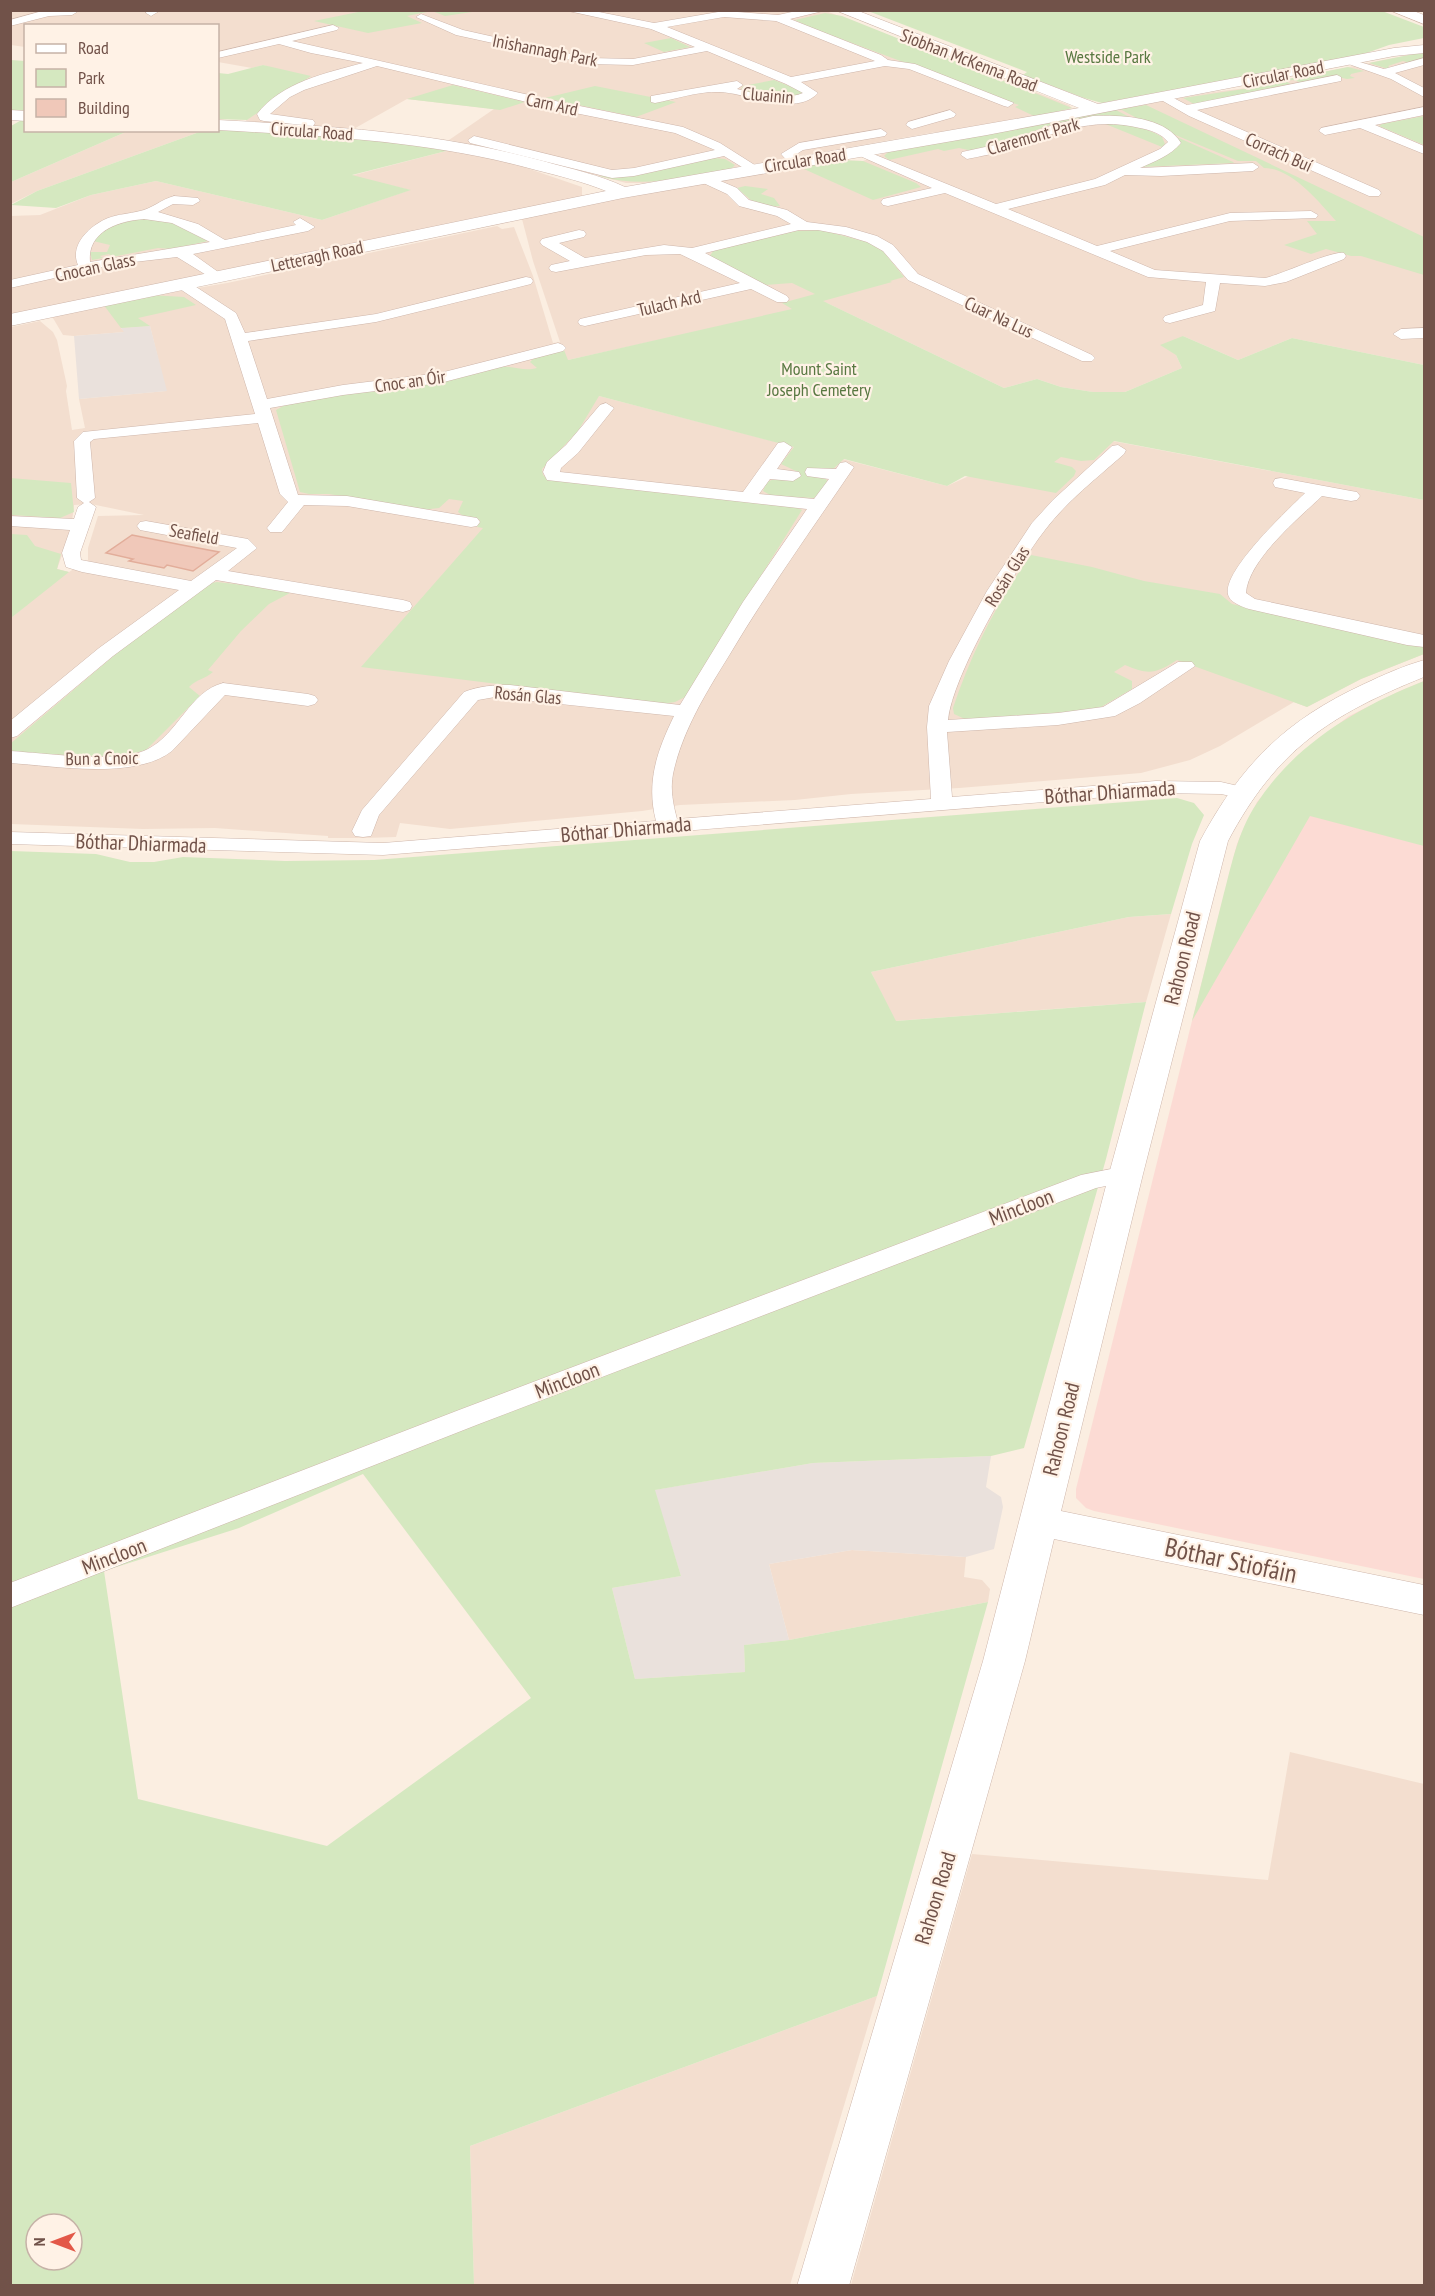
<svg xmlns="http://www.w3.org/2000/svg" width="1435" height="2296" viewBox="0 0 1435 2296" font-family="'PT Sans Narrow',sans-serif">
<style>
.residential{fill:#f3decf;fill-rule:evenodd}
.commercial{fill:#fcdbd4}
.industrial{fill:#eae1dc}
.green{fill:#d5e8c0;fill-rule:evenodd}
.building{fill:#f0c8b9;stroke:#e2ad9a;stroke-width:1.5}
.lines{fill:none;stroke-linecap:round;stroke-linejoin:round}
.minor-casing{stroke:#ceb6ab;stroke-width:1}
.tertiary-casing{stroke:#ceb6ab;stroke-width:1}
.secondary-casing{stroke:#d1b5a8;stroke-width:1}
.minor{fill:#fff;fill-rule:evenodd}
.tertiary{fill:#fff;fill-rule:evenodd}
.secondary{fill:#fff;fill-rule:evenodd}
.labels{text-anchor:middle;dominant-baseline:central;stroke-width:4.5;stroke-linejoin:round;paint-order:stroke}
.far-street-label{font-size:18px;fill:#715249;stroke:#fff2e6}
.far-park-label{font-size:18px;fill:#587841;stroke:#fff2e6}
.street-label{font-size:21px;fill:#715249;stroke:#fff2e6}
.near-street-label{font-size:26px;fill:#715249;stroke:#fff2e6}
</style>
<rect width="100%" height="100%" fill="#fbeee1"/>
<path class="residential" d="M 11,10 L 826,11 L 1069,105 L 1072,108 L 950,132 L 936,132 L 645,183 L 626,183 L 505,151 L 449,140 L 494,109 L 407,99 L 350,131 L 242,124 L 260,109 L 307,80 L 263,65 L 252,68 L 218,62 L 218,26 L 26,26 L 25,47 L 11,45 Z
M 1424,52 L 1424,365 L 1292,338 L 1238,360 L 1183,336 L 1176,355 L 1182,368 L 1125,392 L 1093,392 L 1061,387 L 1037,379 L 1004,388 L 827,303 L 568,360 L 599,396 L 947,486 L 1065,432 L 1424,500 L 1424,654 L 1361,679 L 1307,707 L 1294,702 L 1220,746 L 1190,760 L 1141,773 L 959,788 L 851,794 L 795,800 L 680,805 L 642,811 L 450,829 L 400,823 L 396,837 L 365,838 L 328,838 L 328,836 L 215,828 L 143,829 L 11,824 L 11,618 L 30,602 L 11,599 L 11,327 L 40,321 L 53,332 L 57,340 L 67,386 L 66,391 L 72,430 L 85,428 L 79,399 L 166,391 L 150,326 L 121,328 L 125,332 L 74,336 L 63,335 L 50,313 L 227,283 L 497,226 L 502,229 L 514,227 L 533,276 L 553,343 L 560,342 L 533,261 L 522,219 L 650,191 L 837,160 L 863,161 L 888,152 L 1213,92 L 1264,86 L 1288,79 ZM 91,504 L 144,515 L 98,516 L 88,548 L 88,560 L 69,572 L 57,569 L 71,530 L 74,505 Z
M 128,131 L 202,131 L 37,191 L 11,204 L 11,182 Z
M 454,149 L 509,162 L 582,187 L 582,196 L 11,317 L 10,216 L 40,215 L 91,195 L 156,181 L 322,220 L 410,190 L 350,176 Z
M 1171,914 L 1146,1002 L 895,1021 L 871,972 L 1129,917 Z
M 852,1550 L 966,1557 L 964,1577 L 982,1580 L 990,1589 L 988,1602 L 789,1640 L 769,1564 Z
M 1290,1752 L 1424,1784 L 1424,2285 L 851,2285 L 972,1854 L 1268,1880 Z
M 877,1996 L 790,2285 L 474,2285 L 470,2146 Z"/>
<path class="commercial" d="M 1424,681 L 1424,1579 L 1094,1511 L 1086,1508 L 1076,1498 L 1076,1489 L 1192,1021 L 1237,844 L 1243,830 L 1257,802 L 1298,755 L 1349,716 L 1400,691 Z"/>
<path class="industrial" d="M 150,326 L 167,391 L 79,399 L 74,336 L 124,332 L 121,328 Z
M 991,1456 L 986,1487 L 1001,1497 L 1003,1507 L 994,1549 L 966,1557 L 852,1550 L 769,1564 L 789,1640 L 744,1645 L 745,1672 L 635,1679 L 612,1588 L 681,1576 L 654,1490 L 813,1463 Z"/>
<path class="green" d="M 368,10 L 479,10 L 479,11 L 445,16 L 432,11 L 407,16 L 422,23 L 368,33 L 314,21 Z
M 868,11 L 1382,11 L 1424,27 L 1424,38 L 1389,45 L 1361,55 L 1102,103 L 1084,98 L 1023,75 L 1027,72 Z
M 825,13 L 842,16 L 1072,108 L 1036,117 L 1015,107 L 1019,105 L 801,24 L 803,24 L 795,20 Z
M 671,38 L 690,47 L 664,52 L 644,43 Z
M 1424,52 L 1424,59 L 1410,63 L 1403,61 L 1388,66 L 1391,68 L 1388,69 L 1369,63 Z
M 11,60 L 25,61 L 25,112 L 11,111 Z
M 263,65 L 311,76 L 247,120 L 218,119 L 218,73 L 228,74 Z
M 1348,67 L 1364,71 L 1351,74 L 1350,76 L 1355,78 L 1347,79 L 1338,77 L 1303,83 L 1293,80 L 1285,81 L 1291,84 L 1194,104 L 1183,98 L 1264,86 L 1288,79 Z
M 774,80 L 805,92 L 790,98 L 749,93 L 741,89 L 743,86 Z
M 453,85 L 525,102 L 500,110 L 407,99 Z
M 595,86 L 676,102 L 636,117 L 545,98 Z
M 1146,105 L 1424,237 L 1424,275 L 1361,256 L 1351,256 L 1326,249 L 1311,254 L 1284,245 L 1317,234 L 1307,221 L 1336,221 C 1319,202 1292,168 1264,168 L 1256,161 L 1238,161 L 1144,122 L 1120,109 Z
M 1116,110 L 1137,121 L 1077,120 L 1050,125 L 1004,143 L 973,151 L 959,148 L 944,151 L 938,149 L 889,160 L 884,156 L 888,152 Z
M 1424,116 L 1424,145 L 1379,126 L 1382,124 Z
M 25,118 L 26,130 L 128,131 L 11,182 L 11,126 Z
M 1103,123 C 1124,124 1144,126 1162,137 L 1165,144 L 1162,147 Z
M 218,129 L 325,135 L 454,149 L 352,175 L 411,190 L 322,220 L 156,181 L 91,195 L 56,208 L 11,205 L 37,191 L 202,131 L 218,130 Z
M 1170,134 L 1233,162 L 1234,163 L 1141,167 L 1180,145 L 1180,141 Z
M 714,158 L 725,159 L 735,165 L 731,169 C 685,177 645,189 599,176 Z
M 837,160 L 863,161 L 916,183 L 921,187 L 873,200 L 795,165 Z
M 745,186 L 768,189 L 761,194 L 774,198 L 780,206 L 771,207 L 753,202 L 737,188 Z
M 150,217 L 186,226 L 208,241 L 172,249 L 158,248 L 112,257 L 109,254 L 100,256 L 103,258 L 92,260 L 90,252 L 107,252 L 110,245 L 93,241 L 95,238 L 121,219 Z
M 821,230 L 867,242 L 883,251 L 904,277 L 890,281 L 892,282 L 823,301 L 1004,388 L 1037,379 L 1061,387 L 1093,392 L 1125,392 L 1182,368 L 1176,355 L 1160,345 L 1183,336 L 1238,360 L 1292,338 L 1424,365 L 1424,500 L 1114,441 L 1094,460 L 1081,461 L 1061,457 L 1054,462 L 1072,467 L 1076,471 L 1074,476 L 1056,493 L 965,476 L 947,486 L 844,459 L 833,469 L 811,468 L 807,473 L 825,477 L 828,483 L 814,498 L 772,496 L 763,491 L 767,482 L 774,479 L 796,479 L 800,473 L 781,464 L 794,447 L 599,396 L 578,431 L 542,469 L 543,475 L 548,479 L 793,506 L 802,510 L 685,697 L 675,702 L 661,704 L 361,667 L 483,528 L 477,527 L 480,520 L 463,516 L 458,512 L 463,501 L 449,499 L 439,508 L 422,510 L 329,494 L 309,494 L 300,492 L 276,410 L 285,405 L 499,367 C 513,365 523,372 537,368 L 530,362 L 534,358 L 564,350 L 568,360 L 792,309 L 782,303 L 815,294 L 792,283 L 765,285 L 709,257 L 714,250 L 796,231 Z
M 150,295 L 184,297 L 196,305 L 138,318 L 150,326 L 121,328 L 103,304 Z
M 10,478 L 71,483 L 74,512 L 60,518 L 11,515 Z
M 11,534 L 27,535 L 35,546 L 61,554 L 57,569 L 69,572 L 11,618 Z
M 1031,555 L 1092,567 L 1144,581 L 1220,594 L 1232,604 L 1409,645 L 1424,646 L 1424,654 L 1361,679 L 1307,707 L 1177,660 C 1155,674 1149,675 1125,665 L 1114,672 L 1132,681 L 1132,689 L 1101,707 L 1089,710 L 967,720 L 954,714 L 953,708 C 971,654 997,601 1031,555 Z
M 217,582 L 288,590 L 290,593 L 269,604 L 241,631 L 208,670 L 213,672 C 205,679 197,679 189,687 L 200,696 L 146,750 L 119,757 L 17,753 L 11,750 L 10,744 L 117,653 L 207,584 Z
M 1424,681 L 1424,846 L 1310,816 L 1192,1021 C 1202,981 1212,941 1222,901 C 1231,868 1237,832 1257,803 C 1296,743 1360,706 1424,681 Z
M 1177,798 L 1194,803 L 1204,815 L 1192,844 L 1171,914 L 1129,917 L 871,972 L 896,1021 L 1146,1002 L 1106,1159 L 1024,1448 L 991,1456 L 813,1463 L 655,1490 L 681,1576 L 612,1588 L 635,1679 L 745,1672 L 744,1645 L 789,1640 L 988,1602 L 877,1996 L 470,2146 L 474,2285 L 11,2286 L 11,851 L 96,854 L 130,862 L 154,862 L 183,857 L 285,861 L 374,860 ZM 363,1474 L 531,1698 L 327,1846 L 138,1799 L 104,1571 L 239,1528 ZM 36,2224 L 72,2224 L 72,2260 L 36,2260 Z"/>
<path class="building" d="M 132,535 L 182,545 L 219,552 L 193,571 L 167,565 L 164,568 L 129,561 L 133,559 L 106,553 Z"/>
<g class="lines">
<g class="minor-casing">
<path id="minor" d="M 46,10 L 77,12 L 72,15 L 49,16 L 10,26 L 10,20 Z
M 147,10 L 161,10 L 151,16 L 146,13 Z
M 564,10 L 589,10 L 654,23 L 724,11 L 778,15 L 801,10 L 827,10 L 790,19 L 881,55 L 888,60 L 915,64 L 1014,103 L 1008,107 L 1004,106 L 909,69 L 885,66 L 801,82 L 818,93 C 795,118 745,92 719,92 C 699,91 675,99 655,103 L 651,102 L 651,96 L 737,81 L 743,85 L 737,89 C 756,94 784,101 803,93 L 786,84 L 707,51 L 633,65 L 589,64 L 456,35 L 416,17 L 421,14 L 463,30 L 589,58 L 633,59 L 695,47 L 651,29 ZM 724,17 L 776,21 L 875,61 L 791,77 L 667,27 Z
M 333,25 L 339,28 L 337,30 L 292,41 L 560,102 L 683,127 L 720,143 L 761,169 L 755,173 L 750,172 L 724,156 L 634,176 L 612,178 L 470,143 L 468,140 L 474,136 L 612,170 L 634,168 L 715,150 L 675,133 L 560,110 L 377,66 L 304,90 L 290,97 L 270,114 L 313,120 L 315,123 L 313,126 L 264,121 L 260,120 L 257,114 C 282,82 326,73 363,63 L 311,53 L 279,44 L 218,58 L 218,52 Z
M 1424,58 L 1424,65 L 1395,73 L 1424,88 L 1424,97 L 1391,79 L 1343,62 L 1349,59 L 1384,69 Z
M 1337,75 L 1341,77 L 1341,81 L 1197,110 L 1379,190 L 1381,193 L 1379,196 L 1369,196 L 1189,116 L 1156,97 L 1158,94 L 1166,94 L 1187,105 Z
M 1424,107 L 1424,115 L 1375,125 L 1424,146 L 1424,154 L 1360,128 L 1325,135 L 1319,131 L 1321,128 Z
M 950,110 L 956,114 L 954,117 L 912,129 L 906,125 L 908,122 Z
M 1093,116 C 1120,115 1165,116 1181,143 C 1170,156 1155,161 1140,168 L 1253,163 L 1259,167 L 1253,171 L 1161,176 L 1125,175 L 1105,185 L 1008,209 L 1097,246 L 1230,213 L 1311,211 L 1318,215 L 1316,218 L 1230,221 L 1110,251 L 1155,270 L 1265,278 C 1283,274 1333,250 1344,253 L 1346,256 L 1344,259 L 1286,282 L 1265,286 L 1220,283 L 1215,311 L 1170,323 L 1165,322 L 1163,319 L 1165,316 L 1203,305 L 1206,282 L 1148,277 L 945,193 L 888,206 L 883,205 L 881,202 L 883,199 L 932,188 L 851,152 L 853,149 L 861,149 L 996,204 L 1095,179 L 1160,149 L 1168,142 C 1161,133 1150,130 1140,128 C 1091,116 1053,134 1008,149 C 995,154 981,156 967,159 L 961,155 L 962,152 L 999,144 L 1056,124 Z
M 881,129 L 887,133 L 885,136 L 803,150 L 795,155 L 802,162 L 796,166 L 791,165 L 781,154 L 799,143 Z
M 704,174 L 737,188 L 749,200 L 787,210 L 807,222 L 846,227 L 877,236 L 893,245 L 918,274 L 1092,355 L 1095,358 L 1092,361 L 1082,361 L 908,280 L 883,251 L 867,242 L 844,235 L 818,230 L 799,230 L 705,253 L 787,296 L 789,299 L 787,302 L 777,302 L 751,289 L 585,326 L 580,325 L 578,322 L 580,319 L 740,283 L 680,254 L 646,255 L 556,272 L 551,271 L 549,268 L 551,265 L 570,261 L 542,245 L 540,242 L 542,239 L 579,230 L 584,231 L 586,234 L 584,237 L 559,243 L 585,258 L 664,245 L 692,248 L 791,224 L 777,216 L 739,206 L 727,194 L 699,181 L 697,178 Z
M 174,196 L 198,198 L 200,201 L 193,205 L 173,204 L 158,212 L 198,224 L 225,240 L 296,225 L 293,222 L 300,218 L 315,227 L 308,231 L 193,254 L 221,274 L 223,277 L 221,280 L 216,281 L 177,257 L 117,264 L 10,288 L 10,280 L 78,265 C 69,244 91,225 108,218 C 118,214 129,214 140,211 C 151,209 162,199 174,196 ZM 144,219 L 172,223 L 210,242 L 90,262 C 87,231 119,221 144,219 Z
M 526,277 L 531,278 L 533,281 L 531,284 L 376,322 L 248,341 L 267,399 L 343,385 L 440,373 L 558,343 L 563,345 L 566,348 L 563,351 L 440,383 L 343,395 L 270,408 L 298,495 L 347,496 L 471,517 L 477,518 L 480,522 L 477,526 L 471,527 L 347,506 L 304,505 L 282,532 L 270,532 L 267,528 L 288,502 L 280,494 L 258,423 L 94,439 L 90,442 L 95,498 L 89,502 L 96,507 L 80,553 L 81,560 L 191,581 L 237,548 L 140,530 L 137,526 L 140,522 L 146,521 L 248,539 L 257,548 L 228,571 L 403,600 L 410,602 L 412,606 L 410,610 L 403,612 L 216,580 L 113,656 L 17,736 L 10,738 L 10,721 L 99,648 L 179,590 L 82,572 L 66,567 L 62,553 L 70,530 L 10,526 L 10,516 L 74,519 L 78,507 L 84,503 L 77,498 L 74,441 L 83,432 L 255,414 L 225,319 L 177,287 L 175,284 L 177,281 L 187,281 L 236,313 L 245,333 L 376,314 Z
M 1424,328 L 1424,338 L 1401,339 L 1393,334 L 1401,329 Z
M 606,403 L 614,408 L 578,453 L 561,468 L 560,472 L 743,492 L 778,443 L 784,442 L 792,447 L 777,469 L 799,472 L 801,476 L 793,481 L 770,479 L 759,494 L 814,499 L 829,479 L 807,476 L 805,472 L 807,468 L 836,469 L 840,463 L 846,462 L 854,467 C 812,529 768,590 730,654 C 707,691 682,731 673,774 C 670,789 673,804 677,819 L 931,799 L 927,727 L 929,706 L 949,661 L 987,591 L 1032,523 L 1053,500 L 1112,446 L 1118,445 L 1126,450 L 1124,454 C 1097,478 1067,501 1045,530 C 1016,567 952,676 948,720 L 1058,713 L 1103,707 L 1178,662 L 1192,662 L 1195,666 L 1140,703 L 1115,716 L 1058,725 L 947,732 L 952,797 L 1156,781 L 1221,782 L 1247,788 L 1250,792 L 1247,796 L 1240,798 L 1221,794 L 1156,793 L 383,855 L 10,844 L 10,832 L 383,843 L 656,821 C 646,782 657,751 674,716 L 495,697 L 478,700 L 379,815 L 371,836 L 363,837 L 355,836 L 352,831 L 362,810 L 464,692 C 479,686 494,685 510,685 L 680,705 L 743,602 L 807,509 L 547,480 L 543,472 L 547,462 L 566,445 L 600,405 Z
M 1281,478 L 1351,491 L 1357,492 L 1360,496 L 1357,500 L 1351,501 L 1322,496 C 1299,518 1248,560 1246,593 L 1255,599 L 1424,635 L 1424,647 L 1407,645 L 1249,609 C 1243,607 1232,603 1229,597 C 1217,575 1290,508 1305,493 L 1275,487 L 1273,483 L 1275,479 Z
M 223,683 L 308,694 L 315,696 L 318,700 L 315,704 L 308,706 L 225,695 L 172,751 C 135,780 55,766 10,763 L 10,751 C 43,753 121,764 148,749 C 178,734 190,691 223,683 Z
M 1126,1166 L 1135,1168 L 1139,1174 L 1135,1180 L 1096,1188 L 479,1424 L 10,1608 L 10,1583 L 459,1410 L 1081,1175 Z"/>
</g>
<g class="tertiary-casing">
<path id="tertiary" d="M 835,10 L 856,10 L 1098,104 L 1394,48 L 1424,45 L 1424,53 L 1394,56 L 987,135 L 623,198 L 10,326 L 10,314 L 606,191 C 584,182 560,176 536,170 C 432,141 325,136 218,130 L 218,120 C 328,126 437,132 543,161 C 571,169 600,175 625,187 L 1079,108 Z
M 10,110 L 26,111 L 26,121 L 10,120 Z
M 1424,660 L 1424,677 C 1330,715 1277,749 1228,841 L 1143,1174 L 1061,1511 L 1424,1585 L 1424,1615 L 1054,1539 L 1025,1661 L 849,2286 L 797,2286 L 983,1661 L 1109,1174 L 1200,841 C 1241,765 1284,721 1364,684 C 1383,675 1403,666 1424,660 Z"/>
</g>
<g class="secondary-casing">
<path id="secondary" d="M 1389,10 L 1411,10 L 1424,15 L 1424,24 Z"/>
</g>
<use href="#minor" class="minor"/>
<use href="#tertiary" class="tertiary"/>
<use href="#secondary" class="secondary"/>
</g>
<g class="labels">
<g class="far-street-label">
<text transform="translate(545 50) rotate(11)">Inishannagh Park</text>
<text transform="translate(969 60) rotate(21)">Siobhan McKenna Road</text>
<text transform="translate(1283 74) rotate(-11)">Circular Road</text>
<text transform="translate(768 95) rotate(5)">Cluainin</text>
<text transform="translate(552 104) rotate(12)">Carn Ard</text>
<text transform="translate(312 131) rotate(4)">Circular Road</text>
<text transform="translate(1033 136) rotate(-16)">Claremont Park</text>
<text transform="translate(1279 152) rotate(24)">Corrach Buí</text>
<text transform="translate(805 160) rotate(-9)">Circular Road</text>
<text transform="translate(317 256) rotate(-12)">Letteragh Road</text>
<text transform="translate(95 267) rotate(-12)">Cnocan Glass</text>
<text transform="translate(669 303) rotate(-13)">Tulach Ard</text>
<text transform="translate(999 317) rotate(25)">Cuar Na Lus</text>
<text transform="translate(410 381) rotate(-8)">Cnoc an Óir</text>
<text transform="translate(194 534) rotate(10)">Seafield</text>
<text transform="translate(1007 576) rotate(-58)">Rosán Glas</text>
<text transform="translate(528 695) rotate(5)">Rosán Glas</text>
<text transform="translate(102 758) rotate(-1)">Bun a Cnoic</text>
</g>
<g class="far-park-label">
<text x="1108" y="56">Westside Park</text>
<text x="819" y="368">Mount Saint<tspan x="819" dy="21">Joseph Cemetery</tspan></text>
</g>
<g class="street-label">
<text transform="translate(1110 792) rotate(-4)">Bóthar Dhiarmada</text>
<text transform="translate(626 829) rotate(-5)">Bóthar Dhiarmada</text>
<text transform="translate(141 843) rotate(2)">Bóthar Dhiarmada</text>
<text transform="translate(1182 958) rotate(-76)">Rahoon Road</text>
<text transform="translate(1021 1207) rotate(-21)">Mincloon</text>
<text transform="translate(567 1380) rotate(-21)">Mincloon</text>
<text transform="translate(1061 1429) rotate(-76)">Rahoon Road</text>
<text transform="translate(114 1556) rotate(-21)">Mincloon</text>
<text transform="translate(935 1898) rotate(-73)">Rahoon Road</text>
</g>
<g class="near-street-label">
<text transform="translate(1231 1560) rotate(12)">Bóthar Stiofáin</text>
</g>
</g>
<rect width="1435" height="2296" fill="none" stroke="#715249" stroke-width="24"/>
<rect x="24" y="24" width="195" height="108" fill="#fff2e6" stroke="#c6b2a7" stroke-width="1.5"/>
<rect x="36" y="44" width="30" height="9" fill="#ffffff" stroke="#c6b2a7" stroke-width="1.5"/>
<text x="78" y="54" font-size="18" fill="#715249">Road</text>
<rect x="36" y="69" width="30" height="18" fill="#d5e8c0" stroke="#c6b2a7" stroke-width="1.5"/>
<text x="78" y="84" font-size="18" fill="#715249">Park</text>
<rect x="36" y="99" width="30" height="18" fill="#f0c8b9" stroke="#c6b2a7" stroke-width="1.5"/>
<text x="78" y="114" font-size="18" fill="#715249">Building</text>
<g transform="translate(54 2242) rotate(270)"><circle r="28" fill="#fff2e6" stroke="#c6b2a7" stroke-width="1.5"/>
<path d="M0-4.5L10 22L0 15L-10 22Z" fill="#e35848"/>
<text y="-9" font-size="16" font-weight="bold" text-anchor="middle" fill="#715249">N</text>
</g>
</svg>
